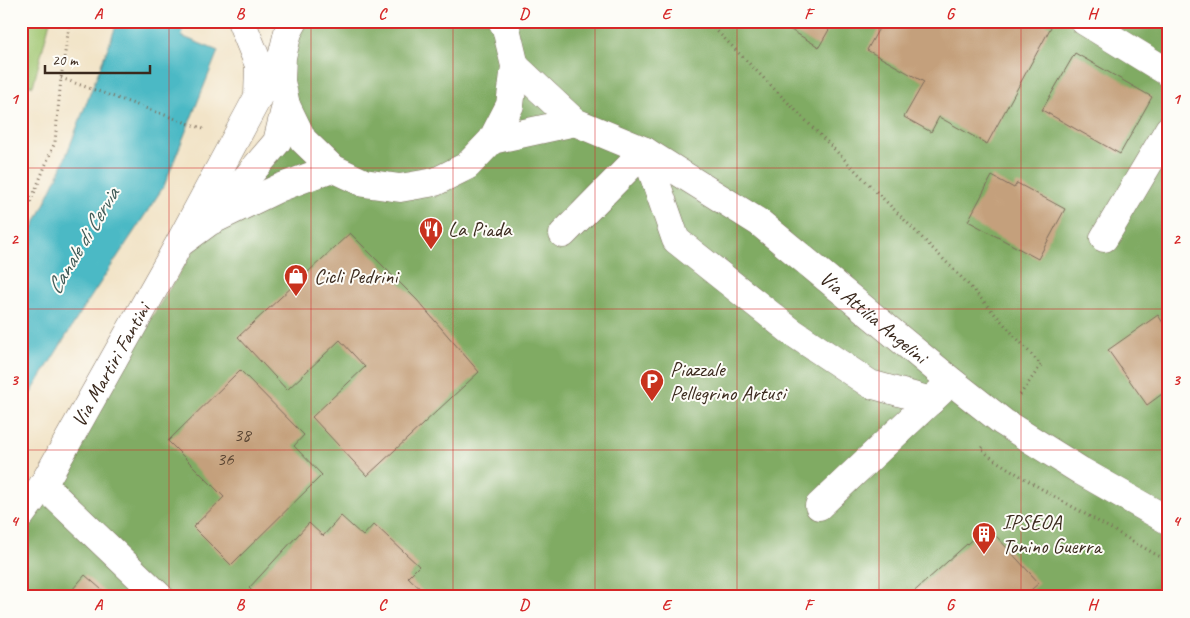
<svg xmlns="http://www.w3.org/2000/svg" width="1190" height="618" viewBox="0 0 1190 618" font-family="Caveat,sans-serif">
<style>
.green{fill:#a0c671;stroke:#6e7848}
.forest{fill:#80ab63;stroke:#5e6a40}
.water{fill:#4bb9c5;stroke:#437272}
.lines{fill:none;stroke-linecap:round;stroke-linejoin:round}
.canal{stroke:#4bb9c5;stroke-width:36}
.building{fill:#c4a07b}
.minor-casing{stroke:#7b6b5a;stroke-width:29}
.path{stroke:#7b6b5a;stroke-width:3;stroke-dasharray:1 4;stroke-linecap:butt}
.minor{stroke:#fff;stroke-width:28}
.grid{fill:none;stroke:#d62828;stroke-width:1;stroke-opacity:0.55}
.labels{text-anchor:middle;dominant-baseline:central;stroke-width:4;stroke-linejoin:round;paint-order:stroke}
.number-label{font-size:19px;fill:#5d4835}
.poi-label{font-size:21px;fill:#3b2a1e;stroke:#fdfcf7;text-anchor:start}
.street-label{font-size:21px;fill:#3b2a1e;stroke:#fdfcf7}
.water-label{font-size:22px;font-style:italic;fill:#415c58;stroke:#fdfcf7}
.neatline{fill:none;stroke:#d62828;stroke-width:2}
.grid-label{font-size:16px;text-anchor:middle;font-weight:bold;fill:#d62828}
</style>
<rect width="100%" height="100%" fill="#fdfcf7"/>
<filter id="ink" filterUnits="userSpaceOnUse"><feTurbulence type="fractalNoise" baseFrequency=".02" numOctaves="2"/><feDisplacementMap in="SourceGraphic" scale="10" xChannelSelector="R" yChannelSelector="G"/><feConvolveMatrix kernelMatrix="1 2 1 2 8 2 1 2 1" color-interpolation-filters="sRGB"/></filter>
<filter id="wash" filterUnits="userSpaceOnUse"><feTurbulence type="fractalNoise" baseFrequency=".0096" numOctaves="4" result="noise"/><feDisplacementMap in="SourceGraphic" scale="20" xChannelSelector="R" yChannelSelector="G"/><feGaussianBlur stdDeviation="1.12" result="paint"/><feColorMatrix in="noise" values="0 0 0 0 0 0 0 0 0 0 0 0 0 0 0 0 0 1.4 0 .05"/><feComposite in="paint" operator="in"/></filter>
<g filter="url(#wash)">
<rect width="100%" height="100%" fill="#f2e4c8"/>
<path class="green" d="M 21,21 L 50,21 L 33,86 L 21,82 Z"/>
<path class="forest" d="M 289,21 L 1169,21 L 1169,597 L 21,597 L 21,523 L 286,105 Z"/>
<path class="water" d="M 118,21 L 144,21 L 218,51 L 164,186 L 81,312 L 21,409 L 21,253 L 61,169 Z"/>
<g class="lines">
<path class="canal" d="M 150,77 L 167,21"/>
</g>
<g id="blocks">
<path class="building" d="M 776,21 L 834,21 L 819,47 Z
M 883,21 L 1040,21 L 1051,27 L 987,144 L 939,117 L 931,132 L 904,117 L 924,82 L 867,50 Z
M 1075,53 L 1152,97 L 1120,154 L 1042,110 Z
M 992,176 L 1014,188 L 1017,183 L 1065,209 L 1038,259 L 968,221 Z
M 350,233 L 417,300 L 479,372 L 367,476 L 312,417 L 365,367 L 340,340 L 287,390 L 238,337 Z
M 1158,315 L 1165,326 L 1169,323 L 1169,389 L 1147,405 L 1108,350 Z
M 240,370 L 304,435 L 294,446 L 322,475 L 231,565 L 193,527 L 224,497 L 168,441 Z
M 341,516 L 363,536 L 374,524 L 419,566 L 408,577 L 429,597 L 258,597 L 249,588 L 309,523 L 323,536 Z
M 987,526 L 1039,583 L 1031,590 L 1037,597 L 908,597 Z
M 85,575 L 110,597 L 66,597 Z"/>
</g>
</g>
<g filter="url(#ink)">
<use href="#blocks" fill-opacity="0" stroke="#7b6b5a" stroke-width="1"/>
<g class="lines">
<g class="minor-casing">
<g id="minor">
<path d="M 294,21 L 288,32 L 282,57 L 281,81 L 286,105 L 303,140 L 332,168 L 364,183 L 400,188 L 435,182 L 467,166 L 492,140 L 510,105 L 515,66 L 506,28 L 502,21"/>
<path d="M 1084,21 L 1169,73"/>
<path id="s1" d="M 515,66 L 575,122 L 645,151 L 760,223 L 951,381 L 1003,422 L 1081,471 L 1169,521"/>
<path d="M 492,140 L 575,122"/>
<path d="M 215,215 L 277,142 L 286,105"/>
<path d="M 563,234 L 645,151 L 676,240 L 792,332 L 870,384 L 931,401"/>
<path d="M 1104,238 L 1169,129"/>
<path d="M 183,241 L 209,222 L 279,188 L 332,168"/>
<path d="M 43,485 L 160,597"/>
<path d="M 819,506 L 941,391"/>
<path id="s2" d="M 21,515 L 43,485 L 179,244 L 258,97 L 259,65 L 241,21"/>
</g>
</g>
<path class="path" d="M 707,21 L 965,281 L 1041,365 L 1020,395
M 61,78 L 204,129
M 21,225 L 55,142 L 61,78 L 70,21
M 983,447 L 981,449 L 993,459 L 1045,491 L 1169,562"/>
<use href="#minor" class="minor"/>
</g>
</g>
<path class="grid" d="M 169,21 L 169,597M 311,21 L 311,597M 453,21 L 453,597M 595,21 L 595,597M 737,21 L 737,597M 879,21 L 879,597M 1021,21 L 1021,597M 21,168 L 1169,168M 21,309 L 1169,309M 21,450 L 1169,450"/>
<defs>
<g id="restaurant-pin" transform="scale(1.25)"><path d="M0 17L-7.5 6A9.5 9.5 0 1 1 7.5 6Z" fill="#c8321e" stroke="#fdfcf7"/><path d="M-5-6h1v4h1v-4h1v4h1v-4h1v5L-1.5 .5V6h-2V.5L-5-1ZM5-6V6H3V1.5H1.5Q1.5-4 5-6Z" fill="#fff"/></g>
<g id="shop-pin" transform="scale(1.25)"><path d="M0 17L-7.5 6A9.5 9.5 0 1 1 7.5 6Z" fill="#c8321e" stroke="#fdfcf7"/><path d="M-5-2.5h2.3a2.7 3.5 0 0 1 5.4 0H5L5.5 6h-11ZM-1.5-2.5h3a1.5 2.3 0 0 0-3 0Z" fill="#fff"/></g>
<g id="parking-pin" transform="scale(1.25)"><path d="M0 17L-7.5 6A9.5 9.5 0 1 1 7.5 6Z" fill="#c8321e" stroke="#fdfcf7"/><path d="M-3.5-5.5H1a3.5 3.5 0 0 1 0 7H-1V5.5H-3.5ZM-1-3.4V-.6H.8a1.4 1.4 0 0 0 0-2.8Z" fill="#fff"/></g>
<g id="building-pin" transform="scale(1.25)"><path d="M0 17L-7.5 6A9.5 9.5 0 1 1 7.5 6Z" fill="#c8321e" stroke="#fdfcf7"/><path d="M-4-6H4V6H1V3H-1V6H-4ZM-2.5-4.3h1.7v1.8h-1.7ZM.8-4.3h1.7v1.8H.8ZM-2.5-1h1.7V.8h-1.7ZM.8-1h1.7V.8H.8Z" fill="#fff"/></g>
</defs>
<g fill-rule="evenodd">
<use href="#restaurant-pin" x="431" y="229"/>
<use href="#shop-pin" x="296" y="276"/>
<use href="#parking-pin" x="652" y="381"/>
<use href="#building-pin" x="984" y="534"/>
</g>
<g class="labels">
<g class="number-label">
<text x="242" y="435">38</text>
<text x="225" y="459">36</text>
</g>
<g class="poi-label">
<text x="448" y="229">La Piada</text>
<text x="314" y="276">Cicli Pedrini</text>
<text x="670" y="369">Piazzale<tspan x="670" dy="24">Pellegrino Artusi</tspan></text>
<text x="1002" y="522">IPSEOA<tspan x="1002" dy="24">Tonino Guerra</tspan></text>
</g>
<g class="street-label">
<text stroke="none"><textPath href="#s1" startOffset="441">Via Attilia Angelini</textPath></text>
<text stroke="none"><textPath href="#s2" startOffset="175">Via Martiri Fantini</textPath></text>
</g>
<g class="water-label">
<text transform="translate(83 241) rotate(-59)">Canale di Cervia</text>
</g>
</g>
<rect width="1190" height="618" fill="none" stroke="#fdfcf7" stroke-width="55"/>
<path d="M45 65v8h105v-8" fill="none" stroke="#3b2a1e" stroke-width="2.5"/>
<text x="52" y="65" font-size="15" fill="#3b2a1e" stroke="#fdfcf7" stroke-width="4" paint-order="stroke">20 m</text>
<rect x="28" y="28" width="1134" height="562" class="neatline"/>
<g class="grid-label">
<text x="98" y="19">A</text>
<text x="240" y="19">B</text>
<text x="382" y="19">C</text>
<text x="524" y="19">D</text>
<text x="666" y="19">E</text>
<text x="808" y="19">F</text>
<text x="950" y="19">G</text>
<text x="1092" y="19">H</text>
<text x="14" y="104">1</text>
<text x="1176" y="104">1</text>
<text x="14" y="244">2</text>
<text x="1176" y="244">2</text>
<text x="14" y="385">3</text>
<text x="1176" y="385">3</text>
<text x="14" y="526">4</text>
<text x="1176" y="526">4</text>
<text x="98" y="610">A</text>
<text x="240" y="610">B</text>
<text x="382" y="610">C</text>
<text x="524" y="610">D</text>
<text x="666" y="610">E</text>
<text x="808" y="610">F</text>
<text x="950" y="610">G</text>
<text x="1092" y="610">H</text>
</g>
</svg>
